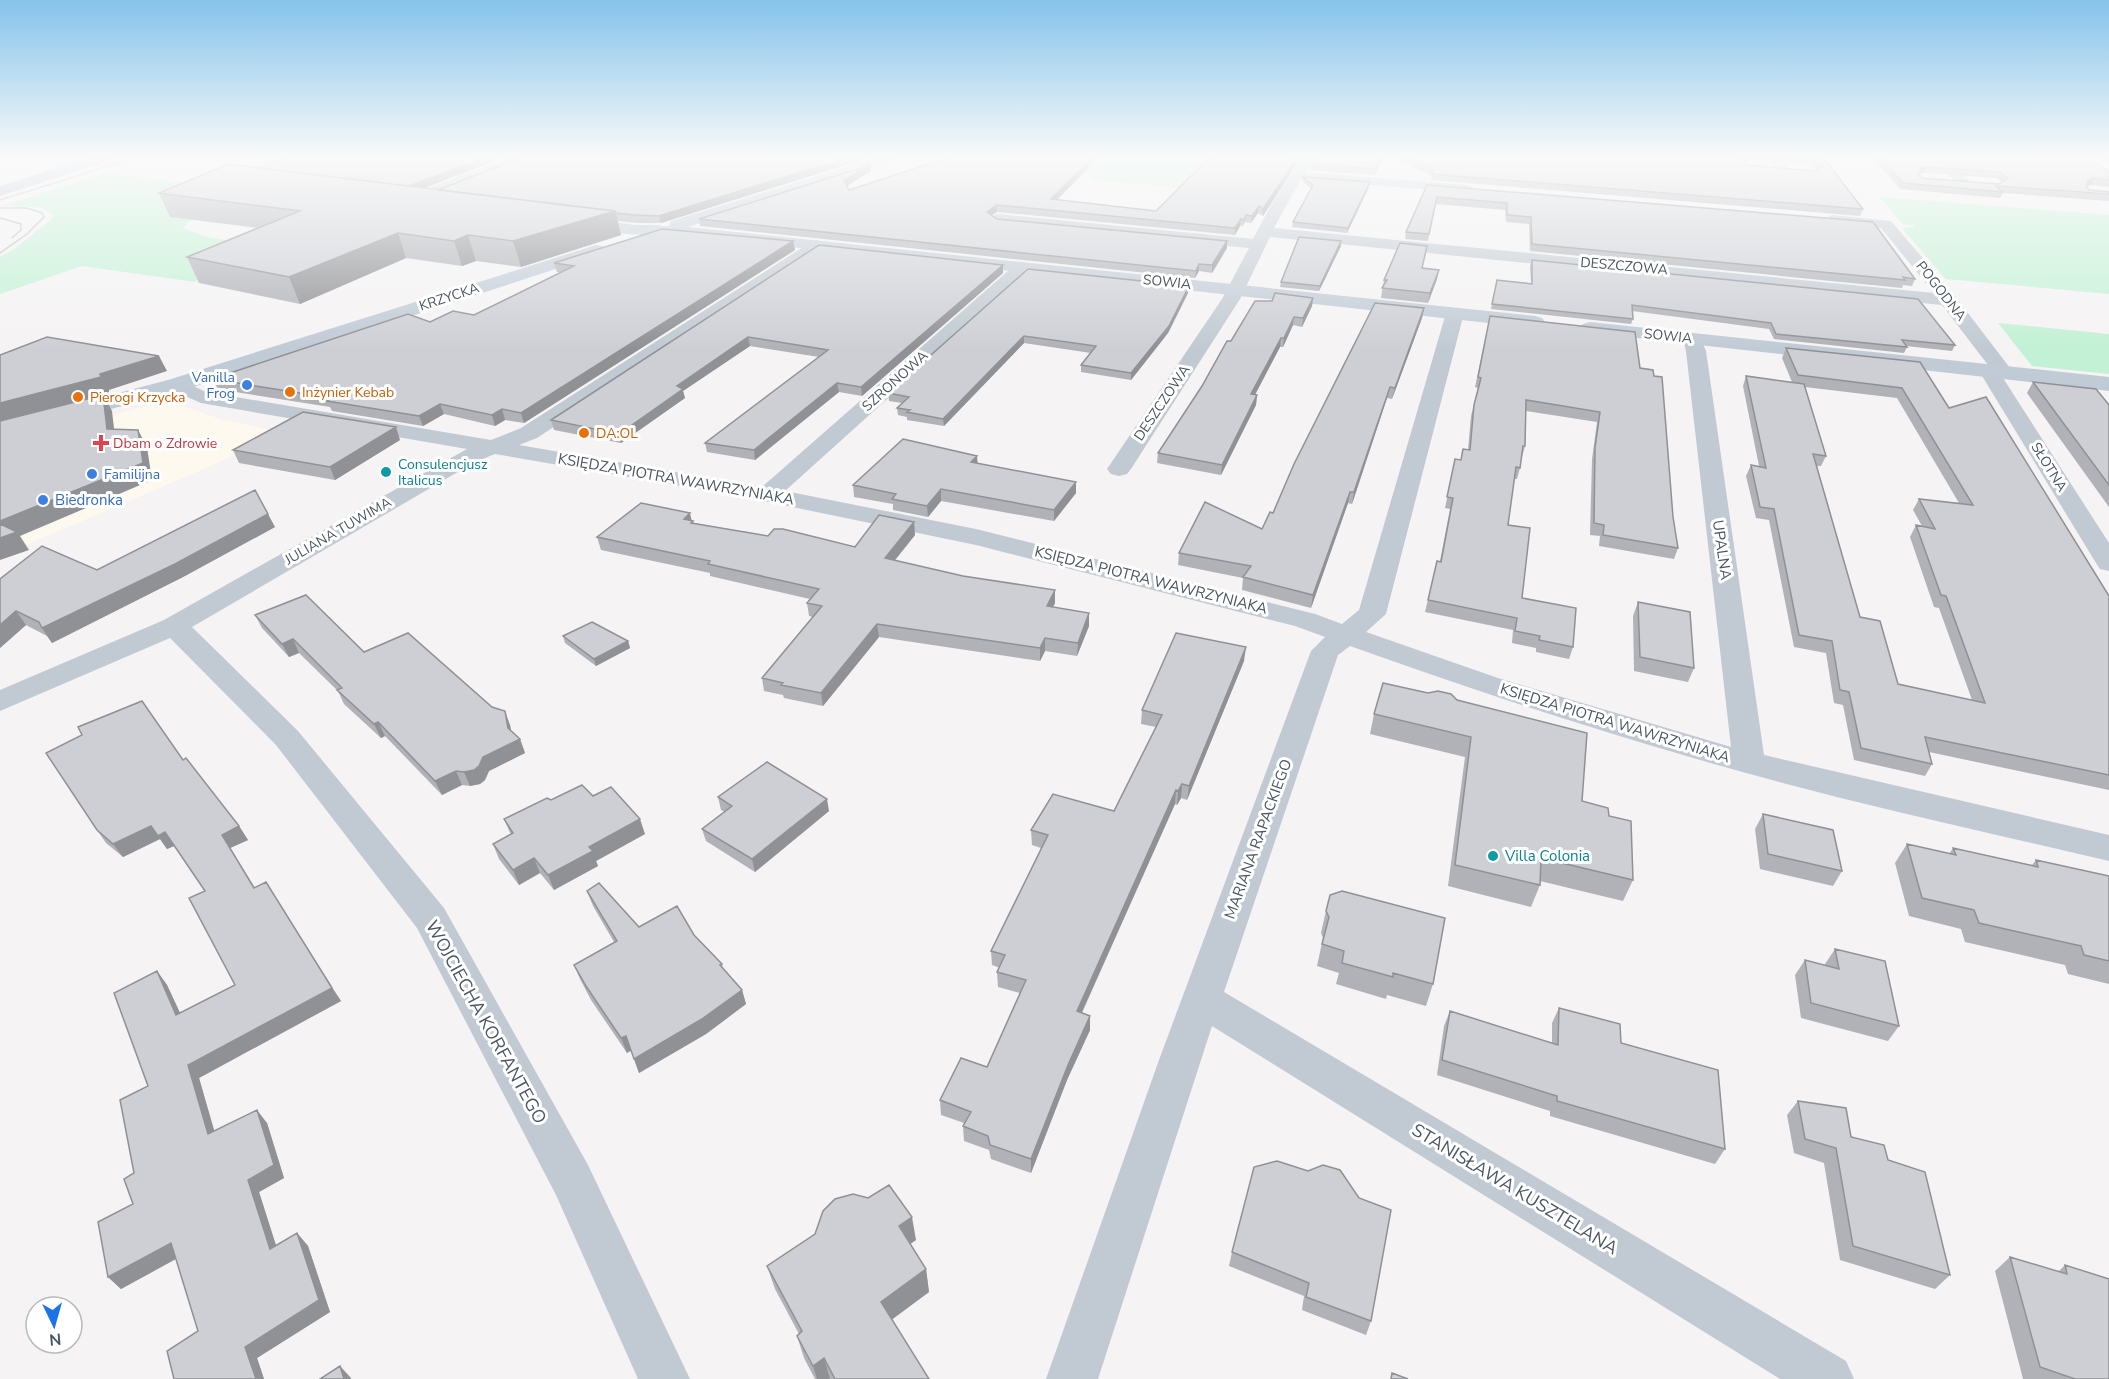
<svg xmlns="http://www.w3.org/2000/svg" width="2109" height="1379" viewBox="0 0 2109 1379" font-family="'Nunito Sans',sans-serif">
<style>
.commercial{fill:#fdf9ef}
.green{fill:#c3f1d5}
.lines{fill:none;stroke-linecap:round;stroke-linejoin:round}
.street{fill:#c1cad2;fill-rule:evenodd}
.secondary{fill:#c1cbd6;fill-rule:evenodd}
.primary{fill:#b3c2d1;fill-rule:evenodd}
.tram{stroke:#b5b8bd;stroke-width:1.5}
.wall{fill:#b0b2b7;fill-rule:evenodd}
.shaded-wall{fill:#909195}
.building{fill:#cdcfd5;stroke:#909195;stroke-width:1.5;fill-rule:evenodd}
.shop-dot{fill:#3f7fe0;stroke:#fff;stroke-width:2}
.food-dot{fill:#e8710a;stroke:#fff;stroke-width:2}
.health-dot{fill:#e0444e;stroke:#fff;stroke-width:2}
.culture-dot{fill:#0f9aa8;stroke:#fff;stroke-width:2}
.labels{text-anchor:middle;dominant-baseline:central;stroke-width:6;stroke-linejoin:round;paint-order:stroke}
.far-street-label{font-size:14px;fill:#4a5661;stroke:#fff}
.far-shop-label{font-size:14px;fill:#366cbe;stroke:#fff;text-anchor:end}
.far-food-label{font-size:14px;fill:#c56008;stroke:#fff;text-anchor:start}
.far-health-label{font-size:14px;fill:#be3a42;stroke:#fff;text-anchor:start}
.far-culture-label{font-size:14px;fill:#0d838f;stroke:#fff;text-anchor:start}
.street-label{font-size:15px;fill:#4a5661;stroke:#fff}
.shop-label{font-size:15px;fill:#366cbe;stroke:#fff;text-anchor:start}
.culture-label{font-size:15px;fill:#0d838f;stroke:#fff;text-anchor:start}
.near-street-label{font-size:18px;fill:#4a5661;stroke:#fff}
</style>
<rect width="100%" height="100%" fill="#f5f3f3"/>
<path class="commercial" d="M 169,401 L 223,420 L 283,432 L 204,469 L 0,556 L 0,442 Z"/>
<path class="green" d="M 1050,156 L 1216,156 L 1186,188 L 1095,180 L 1083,171 Z
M 112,171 L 121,172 L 115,174 L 249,191 L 188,222 L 183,228 L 206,237 L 261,245 L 215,263 L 195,282 L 82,266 L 0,294 L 0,257 L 14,249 L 53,218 L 53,215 L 41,207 L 1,206 Z
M 1880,197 L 2109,215 L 2109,294 L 1946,279 L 1902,228 L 1914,227 L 1913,225 L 1902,224 Z
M 1998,323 L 2109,334 L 2109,374 L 2032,366 Z"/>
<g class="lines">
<path class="street" d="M 513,156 L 531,156 L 529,159 L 439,194 L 429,194 L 427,191 L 429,188 Z
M 1303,156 L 1313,156 L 1315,158 L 1306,172 L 1467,185 L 1474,189 L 1467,193 L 1301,179 L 1274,228 L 1934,293 L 1881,228 L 1832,225 L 1824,220 L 1832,215 L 1891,221 L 1955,296 L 2013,372 L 2010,376 L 2003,378 L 2109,543 L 2109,571 L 2100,569 L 2096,563 L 1979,371 L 1982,367 L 1988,365 L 1942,305 L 1270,237 L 1240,299 L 1131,469 L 1127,474 L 1119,476 L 1111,474 L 1107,469 L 1222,299 L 1249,248 L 997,224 L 989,219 L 997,214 L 1253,239 L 1270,207 Z
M 1604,156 L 1658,156 L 1662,159 C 1655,165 1612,162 1604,156 Z
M 1766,156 L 1779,156 L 1788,168 L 1786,171 L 1776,171 Z
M 1930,156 L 1943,156 L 1968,179 L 1970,182 L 1968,185 L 1958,185 Z
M 580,218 L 636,225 L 660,225 L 668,230 C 658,241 591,230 575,226 L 572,223 L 575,220 Z
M 817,240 L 823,242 L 825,245 L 823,248 L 537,438 L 519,445 L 762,487 L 1017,263 L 1023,262 L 1031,267 L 1029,271 L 785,491 L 976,529 L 1315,614 L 1342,624 L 1359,610 L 1446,313 L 1449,309 L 1461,309 L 1464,313 L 1386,614 L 1366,632 L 1498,678 L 1731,747 L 1686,351 L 1683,339 L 1685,335 L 1699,335 L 1706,351 L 1764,755 L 2109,835 L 2109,861 C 1969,828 1828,798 1690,757 C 1575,724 1462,686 1350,646 L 1338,655 L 1224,992 L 1846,1361 L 1854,1379 L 1780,1379 L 1212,1026 L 1098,1379 L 1046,1379 L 1159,1060 L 1311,651 L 1325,637 L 1295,626 L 976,545 L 744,497 L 495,454 L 475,462 L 192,627 L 298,731 L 444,908 L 588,1165 L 690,1379 L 638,1379 L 556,1195 L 417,928 L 276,745 L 170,638 L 0,711 L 0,690 L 164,620 L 467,449 L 201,403 L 169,389 L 166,385 L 169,381 L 183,381 L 206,392 L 491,440 L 521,428 L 811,242 Z"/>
<path class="secondary" d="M 881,156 L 902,156 L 900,159 L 688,227 L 1535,316 L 1542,318 L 1545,322 L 1542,326 L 1535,328 L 716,239 L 660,235 L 654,234 L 651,230 L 654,226 L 669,226 L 671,221 Z
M 596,245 L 602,246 L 605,250 L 602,254 L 184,390 L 0,438 L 0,424 L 168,380 Z
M 1590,322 L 2109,377 L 2109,391 L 1583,332 L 1580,328 L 1583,324 Z"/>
<path class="primary" d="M 95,156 L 116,156 L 114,159 L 0,196 L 0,186 Z"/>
<path class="tram" d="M 0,200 L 141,156
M 0,208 L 27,208 L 42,213 L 44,217 L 27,234 L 0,253
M 0,218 L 21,224 L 21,230 L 12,238"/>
</g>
<path class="wall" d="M 507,156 L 424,188 L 438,190 L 874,156 L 661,223 L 636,223 L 618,221 L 621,235 L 521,267 L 476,261 L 462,266 L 406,258 L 300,304 L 199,283 L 187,257 L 257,228 L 170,217 L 159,193 L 260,168 Z
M 1302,156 L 1263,216 L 1258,213 L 1251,223 L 1245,222 L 1243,226 L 1240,226 L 1235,235 L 997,212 L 991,215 L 997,219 L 1227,248 L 1212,273 L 1199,271 L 1195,278 L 700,226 L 699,219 L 871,171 L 847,186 L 849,190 L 1056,200 L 1156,211 Z
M 1384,156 L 1374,175 L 1310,170 L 1311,164 Z
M 1389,156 L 1620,156 L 1635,158 L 1660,157 L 1661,156 L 1822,156 L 1863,209 L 1860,216 L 1431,180 L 1432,176 ZM 1749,160 L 1812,165 L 1817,169 L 1813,171 L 1746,165 L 1744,163 Z
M 1871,156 L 2084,156 L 2109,172 L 2109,187 L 2091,185 L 2086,186 L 2089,190 L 2109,194 L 2109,201 L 2003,193 L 2000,198 L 1900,189 ZM 1924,173 L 1997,178 L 2002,182 L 1999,184 L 1922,178 L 1918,174 Z
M 2095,156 L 2109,156 L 2109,165 Z
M 1303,177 L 1369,187 L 1347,233 L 1292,227 L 1293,222 L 1311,189 L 1302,181 Z
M 1427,185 L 1915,279 L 1912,286 L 1903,285 L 1902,288 L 1530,251 L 1529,224 L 1506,222 L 1505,210 L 1435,204 L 1428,241 L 1405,239 L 1406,232 Z
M 793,241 L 795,250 L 524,423 L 505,420 L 495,426 L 444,414 L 423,426 L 332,411 L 330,407 L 217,389 L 212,379 L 430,322 L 474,315 L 560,272 L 557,272 L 554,263 Z
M 1341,241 L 1341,246 L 1319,291 L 1280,287 L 1281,282 Z
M 819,245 L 1003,265 L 1003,273 L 862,396 L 839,392 L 755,460 L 707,452 L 705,443 L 819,357 L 750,346 L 683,391 L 685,398 L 621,443 L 554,430 L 551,420 Z
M 1532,260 L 1955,345 L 1952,351 L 1906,346 L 1907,347 L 1904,353 L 1774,339 L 1769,329 L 1632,311 L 1633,319 L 1631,324 L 1491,309 L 1497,280 L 1531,283 L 1530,266 Z
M 1422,268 L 1437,279 L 1428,303 L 1381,298 L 1384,280 Z
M 1028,269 L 1189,286 L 1188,293 L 1168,333 L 1131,380 L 1081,372 L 1081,365 L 1091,353 L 1024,343 L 944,426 L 907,420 L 907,417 L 898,415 L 897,408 L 902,403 L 889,401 L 888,393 Z
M 1313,298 L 1312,306 L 1302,327 L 1293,325 L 1283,347 L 1280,347 L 1255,395 L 1257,395 L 1256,405 L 1221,475 L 1157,463 L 1158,453 L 1231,341 L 1272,301 Z
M 1424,308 L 1422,318 L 1392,399 L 1387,398 L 1352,504 L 1348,503 L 1311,608 L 1242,590 L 1243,578 L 1178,565 L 1179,553 L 1262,529 Z
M 1490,316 L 1640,368 L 1654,376 L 1673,517 L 1678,548 L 1674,559 L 1599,546 L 1600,536 L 1590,535 L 1592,459 L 1597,422 L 1526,411 L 1525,446 L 1522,457 L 1521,457 L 1520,468 L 1517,479 L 1514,479 L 1508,525 L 1522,598 L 1573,647 L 1569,659 L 1536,652 L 1536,648 L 1512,643 L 1513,630 L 1425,612 L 1437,561 L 1440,561 L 1450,509 L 1445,508 L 1453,470 L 1468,450 L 1471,416 L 1478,388 L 1475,387 Z
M 1786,348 L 1920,362 L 1949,408 L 2109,596 L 2109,790 L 1929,752 L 1932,764 L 1925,776 L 1854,760 L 1843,705 L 1834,703 L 1826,653 L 1794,647 L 1769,520 L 1756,518 L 1746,476 L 1751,465 L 1759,466 L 1743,386 L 1746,376 L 1792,382 L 1782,358 ZM 1805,387 L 1897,398 L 1959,503 L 1919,499 L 1913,510 L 1922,526 L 1916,525 L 1910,537 L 1934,607 L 1939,608 L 1972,700 L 1898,684 L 1860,617 L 1817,466 L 1821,466 L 1826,456 Z
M 2033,382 L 2109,405 L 2109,507 L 2027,393 Z
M 400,440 L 335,480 L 239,463 L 233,450 Z
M 978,464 L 1076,493 L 1054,521 L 941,501 L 928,517 L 893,510 L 893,504 L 854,497 L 853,485 Z
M 691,520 L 694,523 L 768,536 L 855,547 L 914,522 L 915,535 L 895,560 L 1055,603 L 1053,607 L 1089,613 L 1089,626 L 1077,656 L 1045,651 L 1040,661 L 879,637 L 823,706 L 784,698 L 783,695 L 764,691 L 762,678 L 813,617 L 809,616 L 807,603 L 810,599 L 710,576 L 710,573 L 601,550 L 597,537 Z
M 275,527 L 183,577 L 52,643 L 47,636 L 26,625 L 0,648 L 0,579 L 97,570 Z
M 1638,602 L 1694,668 L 1688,682 L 1634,671 L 1633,616 Z
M 255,615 L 364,652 L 510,725 L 511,731 L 520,739 L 525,753 L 489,771 L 485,780 L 480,784 L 470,786 L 462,785 L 442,795 L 385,736 L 381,738 L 344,704 L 338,691 L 299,653 L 289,657 L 262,628 Z
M 563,636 L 628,641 L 630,648 L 596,666 L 565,643 Z
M 1244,661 L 1187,800 L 1181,798 L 1177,805 L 1175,804 L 1082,1013 L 1090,1030 L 1067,1080 L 1031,1173 L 991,1159 L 989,1150 L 964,1141 L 963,1126 L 964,1123 L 941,1115 L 940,1100 L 987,1067 L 1020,993 L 998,987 L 997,972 L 1000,968 L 992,965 L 991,951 L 1041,848 L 1032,845 L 1031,830 L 1114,811 L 1156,727 L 1141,724 L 1142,710 Z
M 1457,700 L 1582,801 L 1609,816 L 1633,880 L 1623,901 L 1540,881 L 1540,885 L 1531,907 L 1448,886 L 1465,757 L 1370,734 L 1374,714 Z
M 82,735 L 183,760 L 239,826 L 248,840 L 230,848 L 255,888 L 266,882 L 341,1001 L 199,1078 L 214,1131 L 267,1123 L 284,1178 L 259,1192 L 276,1246 L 297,1233 L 308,1246 L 330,1312 L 257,1358 L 264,1379 L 174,1379 L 198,1331 L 176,1259 L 121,1289 L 108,1277 L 133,1204 L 134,1173 L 148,1086 L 157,971 L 167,985 L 180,1013 L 235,985 L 205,891 L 174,846 L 167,849 L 160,839 L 123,857 L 106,843 L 97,830 Z
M 593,796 L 645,834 L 596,861 L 598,866 L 554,890 L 540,873 L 519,885 L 499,859 L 493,844 L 511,835 L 504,819 L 551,800 Z
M 718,797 L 829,811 L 755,872 L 706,841 L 702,829 L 725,812 L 721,810 Z
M 1763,814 L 1842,871 L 1833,886 L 1760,869 L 1755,829 Z
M 1907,844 L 1949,854 L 1953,848 L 2032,865 L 2036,860 L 2109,876 L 2109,984 L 2068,974 L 2065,965 L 1965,942 L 1961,929 L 1909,916 L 1895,863 Z
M 587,891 L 639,927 L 694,935 L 722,964 L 723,968 L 742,990 L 746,1004 L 706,1034 L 639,1073 L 631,1050 L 627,1053 L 591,1000 L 580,979 L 574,965 L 614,942 L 593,906 Z
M 1326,911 L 1433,984 L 1426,1006 L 1387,995 L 1386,999 L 1336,984 L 1339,973 L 1317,966 L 1323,938 L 1321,933 Z
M 1835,949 L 1899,1026 L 1888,1041 L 1801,1018 L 1795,975 L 1805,960 L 1825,966 L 1825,964 Z
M 1559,1008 L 1621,1043 L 1725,1149 L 1715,1164 L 1550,1116 L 1550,1111 L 1437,1075 L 1444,1026 L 1450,1011 L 1552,1043 L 1552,1023 Z
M 1798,1101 L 1888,1160 L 1950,1275 L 1935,1289 L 1840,1260 L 1824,1163 L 1794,1153 L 1787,1115 Z
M 1254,1167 L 1371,1321 L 1366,1335 L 1302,1310 L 1304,1296 L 1229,1266 L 1232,1252 Z
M 815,1234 L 916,1240 L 910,1244 L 926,1269 L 929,1292 L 892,1319 L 929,1379 L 815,1379 L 804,1358 L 797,1336 L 799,1334 L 775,1289 L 767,1266 Z
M 2010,1257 L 2058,1272 L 2065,1265 L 2109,1379 L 2023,1379 L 1995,1271 Z"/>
<path class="shaded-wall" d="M 0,156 L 12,156 L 0,159 Z
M 488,156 L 507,156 L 407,195 L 404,188 Z
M 852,156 L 874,156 L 661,223 L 659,216 Z
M 1094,156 L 1100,156 L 1051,206 L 1051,199 Z
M 1298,156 L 1302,156 L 1263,216 L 1263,209 Z
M 1382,156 L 1384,156 L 1374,175 L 1376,169 Z
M 1748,156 L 1751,156 L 1749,160 L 1740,165 L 1742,159 Z
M 870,165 L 871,171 L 845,187 L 844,180 Z
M 1927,167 L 1924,173 L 1917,175 L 1920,168 Z
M 2094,178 L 2091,185 L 2084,187 L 2088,180 Z
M 1370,182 L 1369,187 L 1347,233 L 1348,228 Z
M 997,205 L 997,212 L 987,218 L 987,212 Z
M 1259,206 L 1258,213 L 1251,223 L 1252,216 Z
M 615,211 L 621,235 L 521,267 L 513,241 Z
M 1241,219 L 1240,226 L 1235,235 L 1235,228 Z
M 398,233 L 406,258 L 300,304 L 289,277 Z
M 468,235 L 476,261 L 462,266 L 454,241 Z
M 793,241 L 795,250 L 524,423 L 521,413 Z
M 1227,241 L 1227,248 L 1212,273 L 1212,265 Z
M 1341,241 L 1341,246 L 1319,291 L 1320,286 Z
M 1199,264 L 1199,271 L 1195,278 L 1196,271 Z
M 1003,265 L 1003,273 L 862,396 L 861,387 Z
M 1439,270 L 1437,279 L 1428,303 L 1430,293 Z
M 1189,286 L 1188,293 L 1168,333 L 1131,380 L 1131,373 Z
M 1313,298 L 1312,306 L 1302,327 L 1303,318 Z
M 1424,308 L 1422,318 L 1392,399 L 1395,388 Z
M 1294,317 L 1293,325 L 1283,347 L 1284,338 Z
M 1024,336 L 1024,343 L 944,426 L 943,419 Z
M 748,337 L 750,346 L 683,391 L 685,398 L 621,443 L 619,434 L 677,386 Z
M 1281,338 L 1280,347 L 1250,404 L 1251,394 Z
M 159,356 L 167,371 L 109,390 L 109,393 L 0,422 L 0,403 L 100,374 Z
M 837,383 L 839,392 L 755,460 L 754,450 Z
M 1390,387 L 1387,398 L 1352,504 L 1354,492 Z
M 103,395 L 112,411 L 116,446 L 107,429 Z
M 1257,395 L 1256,405 L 1221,475 L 1222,465 Z
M 440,404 L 444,414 L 423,426 L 419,416 Z
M 502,409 L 505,420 L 495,426 L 492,415 Z
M 396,427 L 400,440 L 335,480 L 330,467 Z
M 138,430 L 147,447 L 152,480 L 20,536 L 29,550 L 0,560 L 0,521 Z
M 977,456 L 978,467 L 971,462 Z
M 1076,482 L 1076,493 L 1054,521 L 1054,510 Z
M 941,489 L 941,501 L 928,517 L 927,506 Z
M 1350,492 L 1348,503 L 1311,608 L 1313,595 Z
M 690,513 L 692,522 L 693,521 L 696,533 L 684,519 Z
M 268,514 L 275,527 L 183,577 L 52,643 L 42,628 Z
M 914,522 L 915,535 L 887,570 L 885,558 Z
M 1055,590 L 1055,603 L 1047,619 L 1047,606 Z
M 16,611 L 26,625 L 0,648 L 0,625 Z
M 1089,613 L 1089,626 L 1077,656 L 1078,643 Z
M 877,624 L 879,637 L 823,706 L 821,693 Z
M 1045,638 L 1045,651 L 1040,661 L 1040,648 Z
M 293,639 L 299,653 L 289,657 L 282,644 Z
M 628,641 L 630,648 L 596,666 L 594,659 Z
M 1246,647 L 1244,661 L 1187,800 L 1189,786 Z
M 505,711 L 510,725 L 513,741 L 508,728 Z
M 378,722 L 385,736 L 381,738 L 374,724 Z
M 520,739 L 525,753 L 489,771 L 485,780 L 480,784 L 470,786 L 464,772 L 483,757 Z
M 456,771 L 462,785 L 442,795 L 435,781 Z
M 1182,784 L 1181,798 L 1177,805 L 1178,791 Z
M 1176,790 L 1175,804 L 1076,1025 L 1077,1011 Z
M 827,799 L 829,811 L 755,872 L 752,859 Z
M 640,819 L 645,834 L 596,861 L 598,866 L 554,890 L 548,875 L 589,847 Z
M 151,826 L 165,832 L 174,846 L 167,849 L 160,839 L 123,857 L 113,844 Z
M 239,826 L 248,840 L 230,848 L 222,835 Z
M 534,858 L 540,873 L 519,885 L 513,870 Z
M 157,971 L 167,985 L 187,1028 L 176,1015 Z
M 332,988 L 341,1001 L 199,1078 L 219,1147 L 208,1134 L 188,1065 Z
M 742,990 L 746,1004 L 706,1034 L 639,1073 L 634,1059 Z
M 1090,1016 L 1090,1030 L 1067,1080 L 1031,1173 L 1031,1159 L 1068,1065 Z
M 626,1036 L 632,1050 L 627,1053 L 621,1038 Z
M 257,1110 L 267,1123 L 284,1178 L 259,1192 L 281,1261 L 270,1249 L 248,1180 Z
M 912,1217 L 916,1240 L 903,1249 L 899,1226 Z
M 297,1233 L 308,1246 L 330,1312 L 257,1358 L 264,1379 L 256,1379 L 245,1347 Z
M 171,1243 L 183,1255 L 121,1289 L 108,1277 Z
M 926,1269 L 929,1292 L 886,1324 L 881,1302 Z
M 824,1358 L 830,1379 L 817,1379 L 813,1366 Z
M 340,1366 L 351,1378 L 351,1379 L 344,1379 Z"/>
<path class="building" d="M 288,156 L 287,156 L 488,156 L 409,186 L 260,168 Z
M 525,156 L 852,156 L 659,216 L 635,215 L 616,213 L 615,211 L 438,190 Z
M 953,156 L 1094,156 L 1051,199 L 1156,211 L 1211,156 L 1298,156 L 1263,209 L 1259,206 L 1252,216 L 1246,215 L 1244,220 L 1241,219 L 1235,228 L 997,205 L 987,212 L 997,219 L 1227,241 L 1212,265 L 1199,264 L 1196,271 L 699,219 L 870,165 L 844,180 L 849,190 Z
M 1316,156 L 1382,156 L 1376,169 L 1311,164 Z
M 1404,156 L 1620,156 L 1635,158 L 1660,157 L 1662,156 L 1748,156 L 1742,159 L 1746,165 L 1813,171 L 1823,166 L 1814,159 L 1777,156 L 1822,156 L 1863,209 L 1432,174 L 1434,170 Z
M 1879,156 L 2084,156 L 2109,172 L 2109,180 L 2094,178 L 2088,180 L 2086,186 L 2089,190 L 2109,192 L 2109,194 L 1996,186 L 2003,192 L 1903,183 ZM 1927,167 L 2000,172 L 2008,178 L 1999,184 L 1922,178 L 1918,174 L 1920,168 Z
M 228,164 L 615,211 L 513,241 L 468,235 L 454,241 L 398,233 L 289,277 L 187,257 L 300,211 L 159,193 Z
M 1303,177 L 1370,182 L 1348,228 L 1293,222 L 1313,185 Z
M 1427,185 L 1873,222 L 1915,279 L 1903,277 L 1905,280 L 1532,244 L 1531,217 L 1507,215 L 1507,203 L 1437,197 L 1429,234 L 1406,232 Z
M 662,229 L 793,241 L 521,413 L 502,409 L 492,415 L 440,404 L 419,416 L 327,401 L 332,398 L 212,379 L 408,314 L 430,322 L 453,311 L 474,315 L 574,266 L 554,263 Z
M 1299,237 L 1341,241 L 1320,286 L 1281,282 Z
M 1400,243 L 1427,246 L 1422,268 L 1439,270 L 1430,293 L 1382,288 L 1387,280 L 1384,280 Z
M 819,245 L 1003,265 L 861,387 L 837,383 L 754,450 L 705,443 L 828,350 L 748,337 L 677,386 L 683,389 L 619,434 L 551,420 Z
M 1532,260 L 1918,299 L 1955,345 L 1902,340 L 1907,347 L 1776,334 L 1771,323 L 1632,305 L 1633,319 L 1492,304 L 1497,280 L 1532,284 Z
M 1028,269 L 1189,286 L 1169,326 L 1131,373 L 1081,365 L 1096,346 L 1024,336 L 943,419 L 907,412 L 910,410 L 897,408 L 909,397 L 888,393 Z
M 1275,293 L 1313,298 L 1303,318 L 1294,317 L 1284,338 L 1281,338 L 1251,394 L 1257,395 L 1222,465 L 1158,453 L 1202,386 L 1227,341 L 1231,341 L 1255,301 L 1272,301 Z
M 1375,303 L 1424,308 L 1395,388 L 1390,387 L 1354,492 L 1350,492 L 1313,595 L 1243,577 L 1251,566 L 1179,553 L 1205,502 L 1262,529 L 1270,512 L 1273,513 L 1294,464 Z
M 1490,316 L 1635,332 L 1640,368 L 1653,370 L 1654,376 L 1662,377 L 1673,517 L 1678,548 L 1603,535 L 1604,525 L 1594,523 L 1595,448 L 1600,412 L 1526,400 L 1525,446 L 1523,446 L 1520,468 L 1516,467 L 1508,525 L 1530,528 L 1522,598 L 1576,608 L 1573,647 L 1539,640 L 1540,636 L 1515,631 L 1517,618 L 1428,600 L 1437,561 L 1441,562 L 1453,498 L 1447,497 L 1455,459 L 1461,460 L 1463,449 L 1470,450 L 1474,405 L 1481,378 L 1478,377 Z
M 47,337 L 159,356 L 100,374 L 101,377 L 0,403 L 0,355 Z
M 1786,348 L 1920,362 L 1949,408 L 1986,397 L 2109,596 L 2109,775 L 1925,737 L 1932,764 L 1861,748 L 1849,692 L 1840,690 L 1832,641 L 1799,635 L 1774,509 L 1760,507 L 1751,465 L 1766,468 L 1746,376 L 1804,384 L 1826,456 L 1813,454 L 1860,617 L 1880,621 L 1898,684 L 1985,703 L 1946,596 L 1941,595 L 1916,525 L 1935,529 L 1919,499 L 1973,505 L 1902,388 L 1798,375 Z
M 2033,382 L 2096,389 L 2109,405 L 2109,485 Z
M 103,395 L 107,429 L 138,430 L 143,463 L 0,521 L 0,421 Z
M 303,412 L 396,427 L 330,467 L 233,450 Z
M 903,439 L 977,456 L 971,462 L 1076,482 L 1054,510 L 941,489 L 927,506 L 892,499 L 896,494 L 853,485 Z
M 255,490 L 268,514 L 175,564 L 42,628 L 39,622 L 16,611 L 0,625 L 0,579 L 42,546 L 97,570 Z
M 641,503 L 690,513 L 684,519 L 693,521 L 691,523 L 768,536 L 774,529 L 783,529 L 855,547 L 879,515 L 914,522 L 885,558 L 963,576 L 1055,590 L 1047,606 L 1089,613 L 1078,643 L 1045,638 L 1040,648 L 877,624 L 821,693 L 781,685 L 783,683 L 762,678 L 822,606 L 807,603 L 819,589 L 708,564 L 710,561 L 597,537 Z
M 0,524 L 17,532 L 0,538 Z
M 306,595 L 364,652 L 408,633 L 492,707 L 505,711 L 508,728 L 520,739 L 483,757 L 479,766 L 474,770 L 464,772 L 456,771 L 435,781 L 378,722 L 374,724 L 337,690 L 342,688 L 293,639 L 282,644 L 255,615 Z
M 1638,602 L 1690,612 L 1694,668 L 1640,657 Z
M 592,622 L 628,641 L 594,659 L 563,636 Z
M 1176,633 L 1246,647 L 1189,786 L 1182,784 L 1178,791 L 1176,790 L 1077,1011 L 1090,1016 L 1068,1065 L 1031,1159 L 990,1145 L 988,1136 L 963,1126 L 971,1112 L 940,1100 L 961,1058 L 987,1067 L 1026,980 L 997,972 L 1005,955 L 991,951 L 1048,835 L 1031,830 L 1053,794 L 1114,811 L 1162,715 L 1142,710 Z
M 1383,683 L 1428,693 L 1438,691 L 1451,694 L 1457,700 L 1587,733 L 1582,801 L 1608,808 L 1609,816 L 1631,821 L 1633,880 L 1541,858 L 1540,885 L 1455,865 L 1471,737 L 1374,714 Z
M 142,701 L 183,760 L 186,758 L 239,826 L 222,835 L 254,888 L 266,882 L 332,988 L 188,1065 L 208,1134 L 257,1110 L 274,1165 L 248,1180 L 270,1249 L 297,1233 L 319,1300 L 245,1347 L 256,1379 L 174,1379 L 167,1351 L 198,1331 L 171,1243 L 108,1277 L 98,1222 L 133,1204 L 124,1179 L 134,1173 L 120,1100 L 148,1086 L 114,993 L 157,971 L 176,1015 L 235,985 L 189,898 L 205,891 L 165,832 L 158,836 L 151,826 L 113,844 L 97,830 L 46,753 L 82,735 L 78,727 Z
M 767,762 L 827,799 L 752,859 L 702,829 L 732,806 L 718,797 Z
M 582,785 L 593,796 L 611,787 L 640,819 L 589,847 L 593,851 L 548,875 L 534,858 L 513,870 L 493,844 L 513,833 L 504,819 L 547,798 L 551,800 Z
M 1763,814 L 1833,830 L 1842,871 L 1768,854 Z
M 1907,844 L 1956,855 L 1953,848 L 2038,867 L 2036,860 L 2109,876 L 2109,961 L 2084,955 L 2081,946 L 1979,923 L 1974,910 L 1922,898 Z
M 599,883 L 639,927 L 677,906 L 694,935 L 722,964 L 720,965 L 742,990 L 702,1019 L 634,1059 L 626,1036 L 621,1038 L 586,986 L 574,965 L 617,941 L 587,891 Z
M 1342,891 L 1445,918 L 1433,984 L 1393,973 L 1393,977 L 1342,963 L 1344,951 L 1322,944 L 1329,917 L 1326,911 L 1330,895 Z
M 1835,949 L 1885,961 L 1899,1026 L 1811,1003 L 1805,960 L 1839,969 Z
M 1559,1008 L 1620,1024 L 1621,1043 L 1718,1070 L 1725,1149 L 1557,1101 L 1557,1096 L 1442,1060 L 1450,1011 L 1558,1045 Z
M 1798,1101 L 1846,1108 L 1851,1137 L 1884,1145 L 1888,1160 L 1925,1172 L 1950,1275 L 1853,1246 L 1836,1148 L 1805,1139 Z
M 1277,1161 L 1308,1171 L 1323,1165 L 1340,1170 L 1359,1198 L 1391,1210 L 1371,1321 L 1306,1297 L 1309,1283 L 1232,1252 L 1254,1167 Z
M 889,1185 L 912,1217 L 899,1226 L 926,1269 L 881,1302 L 929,1379 L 835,1379 L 824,1358 L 813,1366 L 797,1336 L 802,1331 L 767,1266 L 815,1234 L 823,1211 L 835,1199 L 853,1194 L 868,1198 Z
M 2010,1257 L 2067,1274 L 2065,1265 L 2109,1279 L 2109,1379 L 2075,1379 L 2040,1367 Z
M 340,1366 L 344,1379 L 320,1379 Z
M 1392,1373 L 1408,1379 L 1391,1379 Z"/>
<linearGradient id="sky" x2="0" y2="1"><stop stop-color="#85c3ea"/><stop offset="0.45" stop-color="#fafafa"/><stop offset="1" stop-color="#fafafa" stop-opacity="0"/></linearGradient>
<rect width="2109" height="349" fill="url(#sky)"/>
<g class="shop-dot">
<circle cx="247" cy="385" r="6"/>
<circle cx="92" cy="474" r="6"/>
<circle cx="43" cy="500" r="6"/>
</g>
<g class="food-dot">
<circle cx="290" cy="392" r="6"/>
<circle cx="78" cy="397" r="6"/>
<circle cx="584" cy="433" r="6"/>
</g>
<path class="health-dot" d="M98 434h6v6h6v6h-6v6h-6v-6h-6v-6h6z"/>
<g class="culture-dot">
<circle cx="386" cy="472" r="6"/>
<circle cx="1493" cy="856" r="6"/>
</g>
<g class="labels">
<g class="far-street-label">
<text transform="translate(1624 266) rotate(5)">DESZCZOWA</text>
<text transform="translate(1167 282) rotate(6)">SOWIA</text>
<text transform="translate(1941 291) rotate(52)">POGODNA</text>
<text transform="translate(449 297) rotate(-18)">KRZYCKA</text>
<text transform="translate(1668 336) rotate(6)">SOWIA</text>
<text transform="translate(895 381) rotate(-42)">SZRONOWA</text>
<text transform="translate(1162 403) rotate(-56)">DESZCZOWA</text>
<text transform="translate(2049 467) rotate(58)">SŁOTNA</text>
<text transform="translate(338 531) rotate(-30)">JULIANA TUWIMA</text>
</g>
<g class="far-shop-label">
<text x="235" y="377">Vanilla<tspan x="235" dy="16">Frog</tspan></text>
<text x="104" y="474" text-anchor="start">Familijna</text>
</g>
<g class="far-food-label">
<text x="302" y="392">Inżynier Kebab</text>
<text x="90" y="397">Pierogi Krzycka</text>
<text x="596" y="433">DA:OL</text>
</g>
<g class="far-health-label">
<text x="113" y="443">Dbam o Zdrowie</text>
</g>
<g class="far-culture-label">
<text x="398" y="464">Consulencjusz<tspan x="398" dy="16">Italicus</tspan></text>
</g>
<g class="street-label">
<text transform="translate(676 479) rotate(10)">KSIĘDZA PIOTRA WAWRZYNIAKA</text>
<text transform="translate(1722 550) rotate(82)">UPALNA</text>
<text transform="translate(1151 580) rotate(14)">KSIĘDZA PIOTRA WAWRZYNIAKA</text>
<text transform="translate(1615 723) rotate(17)">KSIĘDZA PIOTRA WAWRZYNIAKA</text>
<text transform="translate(1258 839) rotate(-70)">MARIANA RAPACKIEGO</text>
</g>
<g class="shop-label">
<text x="55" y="500">Biedronka</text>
</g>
<g class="culture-label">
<text x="1505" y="856">Villa Colonia</text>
</g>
<g class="near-street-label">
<text transform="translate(486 1022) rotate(61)">WOJCIECHA KORFANTEGO</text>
<text transform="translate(1515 1189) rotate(31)">STANISŁAWA KUSZTELANA</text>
</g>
</g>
<g transform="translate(54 1325) rotate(175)"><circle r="28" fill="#ffffff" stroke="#b7bbc0" stroke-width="1.5"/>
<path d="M0-4.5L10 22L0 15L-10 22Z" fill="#1a73e8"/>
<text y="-9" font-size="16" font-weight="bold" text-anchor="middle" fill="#4a5661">N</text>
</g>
</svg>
